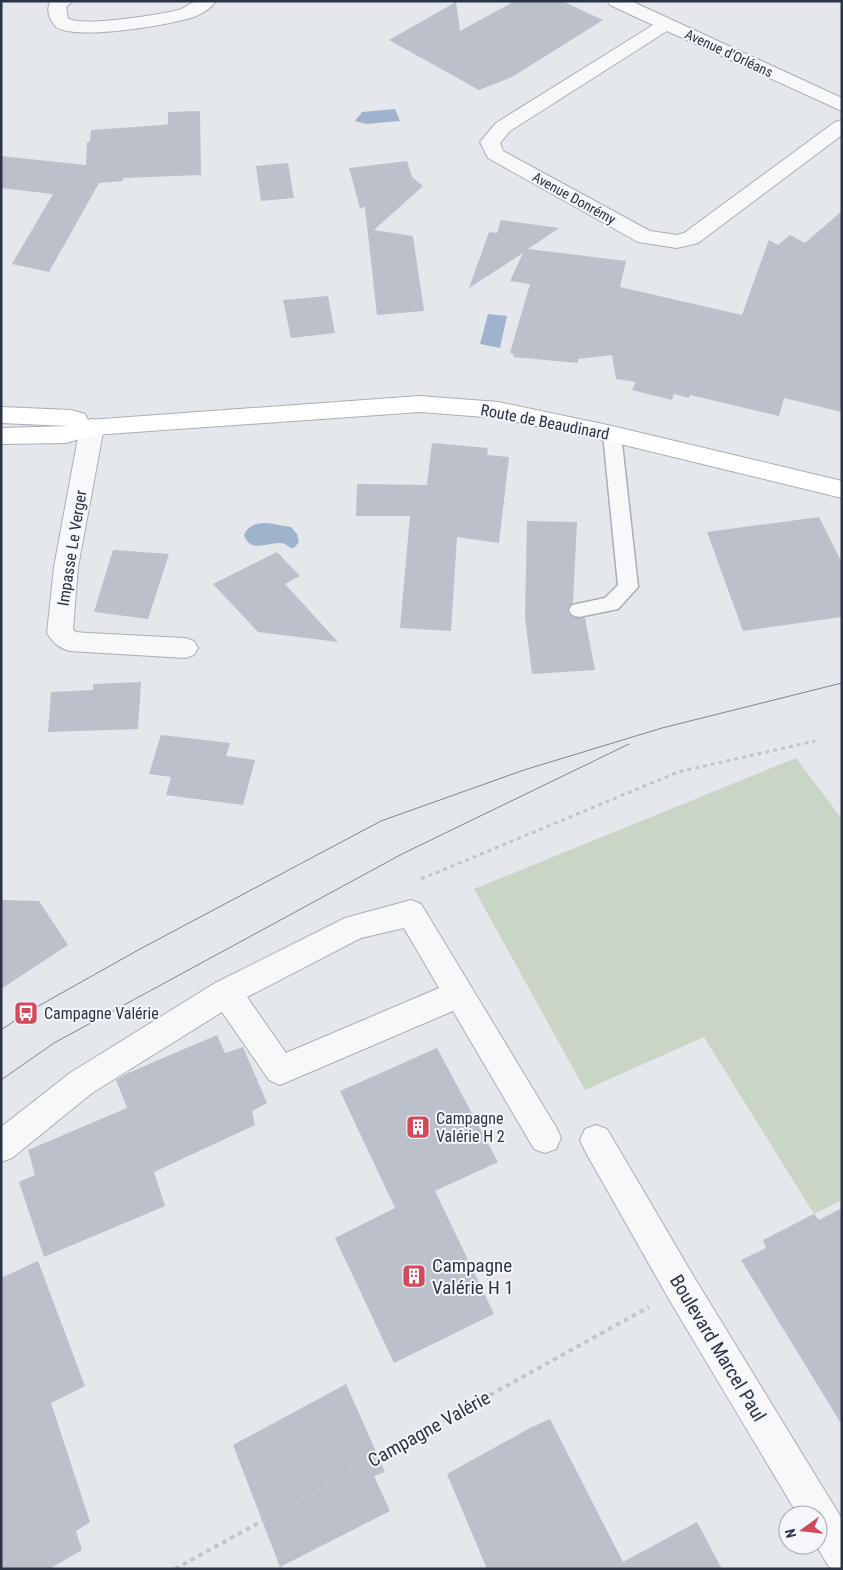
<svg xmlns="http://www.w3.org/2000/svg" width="843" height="1570" viewBox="0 0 843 1570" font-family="'Roboto Condensed',sans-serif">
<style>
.green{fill:#c9d6c5}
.water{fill:#9fb4cc}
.building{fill:#bbc0ca}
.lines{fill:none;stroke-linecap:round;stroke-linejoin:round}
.lane-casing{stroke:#a9aeb7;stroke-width:3}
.street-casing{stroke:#a9aeb7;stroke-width:2}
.secondary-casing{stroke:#a9aeb7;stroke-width:2}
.path-far1{stroke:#c2c5cb;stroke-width:3;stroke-dasharray:4 4;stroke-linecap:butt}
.path{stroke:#c2c5cb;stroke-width:4;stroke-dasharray:4.5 4.5;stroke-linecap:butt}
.lane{fill:#f7f8fa;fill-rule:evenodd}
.street{fill:#f7f8fa;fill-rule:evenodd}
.secondary{fill:#fff;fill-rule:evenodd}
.tram{stroke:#7d8696;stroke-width:1}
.labels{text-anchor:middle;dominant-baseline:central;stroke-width:4;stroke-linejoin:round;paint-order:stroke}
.far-street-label{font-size:14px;fill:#2b3445;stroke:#f4f6f9}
.street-label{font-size:16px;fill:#2b3445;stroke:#f4f6f9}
.poi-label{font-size:16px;fill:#2b3445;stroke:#f4f6f9;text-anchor:start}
.near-poi-label{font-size:19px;fill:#2b3445;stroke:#f4f6f9;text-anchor:start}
.near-street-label{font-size:19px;fill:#2b3445;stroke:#f4f6f9}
</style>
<rect width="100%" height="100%" fill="#e4e7ec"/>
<path class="green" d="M 796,758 L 842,819 L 842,1200 L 814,1214 L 704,1037 L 585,1090 L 474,889 Z"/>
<path class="water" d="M 395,109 L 400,121 L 366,124 L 355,121 L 362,112 Z
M 488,314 L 507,316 L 500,348 L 480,344 Z
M 267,523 L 291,527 L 297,534 L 299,542 L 294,548 L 291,548 C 289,547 287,545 285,544 C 272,539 251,556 244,535 C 248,525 257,523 267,523 Z"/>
<path class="building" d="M 515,1 L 562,1 L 603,20 L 512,77 L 479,90 L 389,40 L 456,2 L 460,31 Z
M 200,111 L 201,175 L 123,178 L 123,181 L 99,183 L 49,272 L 12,264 L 53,194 L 1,188 L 1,156 L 86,165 L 87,142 L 90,142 L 91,130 L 163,125 L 168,124 L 168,112 Z
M 407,161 L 412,177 L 423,186 L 374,230 L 413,236 L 424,311 L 377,315 L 365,207 L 360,208 L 349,168 Z
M 288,163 L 294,198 L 261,201 L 256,166 Z
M 842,211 L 842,412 L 784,398 L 779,416 L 690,395 L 689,398 L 674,394 L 672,400 L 632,390 L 636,382 L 616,379 L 612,355 L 578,359 L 578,363 L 513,357 L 514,354 L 510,353 L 530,284 L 510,281 L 523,253 L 469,288 L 489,232 L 497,233 L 501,220 L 559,228 L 528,249 L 626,261 L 620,287 L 742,315 L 754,281 L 756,282 L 754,281 L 769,240 L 778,245 L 790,235 L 805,243 Z
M 328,296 L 335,333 L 291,338 L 283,300 Z
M 432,443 L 488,448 L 487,455 L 509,457 L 499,543 L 457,537 L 451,631 L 400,628 L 410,516 L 356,516 L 357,484 L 427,485 Z
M 819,517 L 842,563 L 842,617 L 743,631 L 707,532 Z
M 527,521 L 577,522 L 573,603 L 567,611 L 572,617 L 585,618 L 595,670 L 532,674 L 525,617 Z
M 113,550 L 169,554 L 148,619 L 94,612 Z
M 277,552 L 300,576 L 285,584 L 338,642 L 258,632 L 213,584 Z
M 141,682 L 138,729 L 48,732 L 51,692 L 93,690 L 93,684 Z
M 161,735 L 230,743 L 226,756 L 255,760 L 243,805 L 166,795 L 171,777 L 149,774 Z
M 1,900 L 39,901 L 68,945 L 1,989 Z
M 217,1035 L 225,1053 L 243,1047 L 267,1103 L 252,1111 L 255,1125 L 154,1172 L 165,1206 L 44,1257 L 19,1182 L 35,1175 L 28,1150 L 127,1108 L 116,1080 L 128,1073 Z
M 437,1048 L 498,1162 L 435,1191 L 494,1314 L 394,1363 L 335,1238 L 395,1208 L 340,1091 Z
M 842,1208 L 842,1425 L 741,1260 L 766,1248 L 763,1240 L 814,1214 L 819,1220 Z
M 38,1261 L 85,1386 L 51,1403 L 90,1522 L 76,1531 L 82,1550 L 49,1569 L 1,1569 L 1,1278 Z
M 346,1384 L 385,1472 L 374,1476 L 390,1511 L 280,1567 L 233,1445 Z
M 550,1419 L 623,1562 L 697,1522 L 722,1569 L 487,1569 L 447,1474 L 530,1428 Z"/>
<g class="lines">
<g class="lane-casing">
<path id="lane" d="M 612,428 L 618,430 L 621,434 L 638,587 L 618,609 L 579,617 L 572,615 L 569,610 L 572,605 L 605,598 L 618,585 L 603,434 L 606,430 Z"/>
</g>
<g class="street-casing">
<path id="street" d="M 51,1 L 73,1 L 66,7 L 68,18 C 79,28 162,14 179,10 C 185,8 190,3 196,1 C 202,0 210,1 216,1 C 211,8 202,14 194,17 C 169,25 77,41 56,27 C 50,20 45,10 51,1 Z
M 607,1 L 631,1 L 842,98 L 842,111 L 667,31 L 510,131 L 500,143 L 503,151 L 650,231 L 677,235 L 684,233 L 835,122 L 842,120 L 842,135 L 698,243 L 677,248 L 638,242 L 488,158 L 480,142 L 496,123 L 653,25 L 610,5 Z
M 92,419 L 100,421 L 104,427 L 78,567 L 73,629 L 76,632 L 87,633 L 185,638 L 194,641 L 198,648 L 194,655 L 185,658 L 70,651 C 59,648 53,643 47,633 L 54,567 L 80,427 L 84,421 Z
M 411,900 L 421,904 L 556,1127 L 561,1138 L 556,1149 L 545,1153 L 534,1149 L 453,1011 L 280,1085 L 269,1080 L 222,1012 L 92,1093 L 12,1158 L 1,1162 L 1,1127 L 70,1073 L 215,983 L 345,918 ZM 404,928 L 439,988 L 286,1053 L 247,997 L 361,938 Z
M 596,1125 L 607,1129 L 694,1277 L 842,1519 L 842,1569 L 829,1567 L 816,1545 L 818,1545 L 818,1515 L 798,1515 L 670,1301 L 585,1151 L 580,1140 L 585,1129 Z"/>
</g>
<g class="secondary-casing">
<path id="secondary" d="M 420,396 L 498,402 L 612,426 L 842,481 L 842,498 L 612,442 L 498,418 L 420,412 L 93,435 L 66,443 L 1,444 L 1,428 L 69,426 L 1,423 L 1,407 L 71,410 L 85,414 L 88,420 Z"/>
</g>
<path class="path-far1" d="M 421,879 L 678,772 L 815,741"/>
<path class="path" d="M 175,1569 L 649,1307"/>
<use href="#lane" class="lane"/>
<use href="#street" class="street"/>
<use href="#secondary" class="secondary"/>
<path class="tram" d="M 1,1030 L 26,1013 L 140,949 L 381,821 L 524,770 L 662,728 L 842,683
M 1,1080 L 54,1043 L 402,854 L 629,744"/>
</g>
<defs>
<g id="bus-square" transform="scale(1.25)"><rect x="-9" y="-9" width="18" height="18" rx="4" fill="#d1495b" stroke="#f4f6f9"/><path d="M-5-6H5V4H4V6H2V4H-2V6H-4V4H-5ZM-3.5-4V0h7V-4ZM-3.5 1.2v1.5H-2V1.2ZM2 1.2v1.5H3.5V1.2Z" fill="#fff"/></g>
<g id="building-square" transform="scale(1.25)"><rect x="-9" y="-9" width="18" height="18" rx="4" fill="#d1495b" stroke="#f4f6f9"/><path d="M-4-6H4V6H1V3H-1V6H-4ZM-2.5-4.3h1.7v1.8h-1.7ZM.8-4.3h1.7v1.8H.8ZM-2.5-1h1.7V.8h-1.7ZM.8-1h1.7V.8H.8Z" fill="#fff"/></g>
</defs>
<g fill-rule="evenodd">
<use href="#bus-square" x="26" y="1013"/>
<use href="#building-square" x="418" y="1127"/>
<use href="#building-square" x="414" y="1276"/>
</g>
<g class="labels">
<g class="far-street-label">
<text transform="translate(729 53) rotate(25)">Avenue d'Orléans</text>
<text transform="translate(574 198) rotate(29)">Avenue Donrémy</text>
</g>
<g class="street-label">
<text transform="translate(545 422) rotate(11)">Route de Beaudinard</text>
<text transform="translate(72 548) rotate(-81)">Impasse Le Verger</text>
</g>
<g class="poi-label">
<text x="44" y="1013">Campagne Valérie</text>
<text x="436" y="1118">Campagne<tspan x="436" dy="18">Valérie H 2</tspan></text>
</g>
<g class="near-poi-label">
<text x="432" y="1265">Campagne<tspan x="432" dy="22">Valérie H 1</tspan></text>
</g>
<g class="near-street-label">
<text transform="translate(718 1348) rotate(59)">Boulevard Marcel Paul</text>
<text transform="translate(429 1429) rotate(-29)">Campagne Valérie</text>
</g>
</g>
<rect width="843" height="1570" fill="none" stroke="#2b3445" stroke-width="5"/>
<g transform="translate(803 1530) rotate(255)"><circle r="24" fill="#f4f6f9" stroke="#a4a8b1"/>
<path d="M0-4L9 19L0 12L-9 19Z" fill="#d1495b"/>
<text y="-8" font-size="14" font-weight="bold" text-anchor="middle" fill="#2b3445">N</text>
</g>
</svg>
